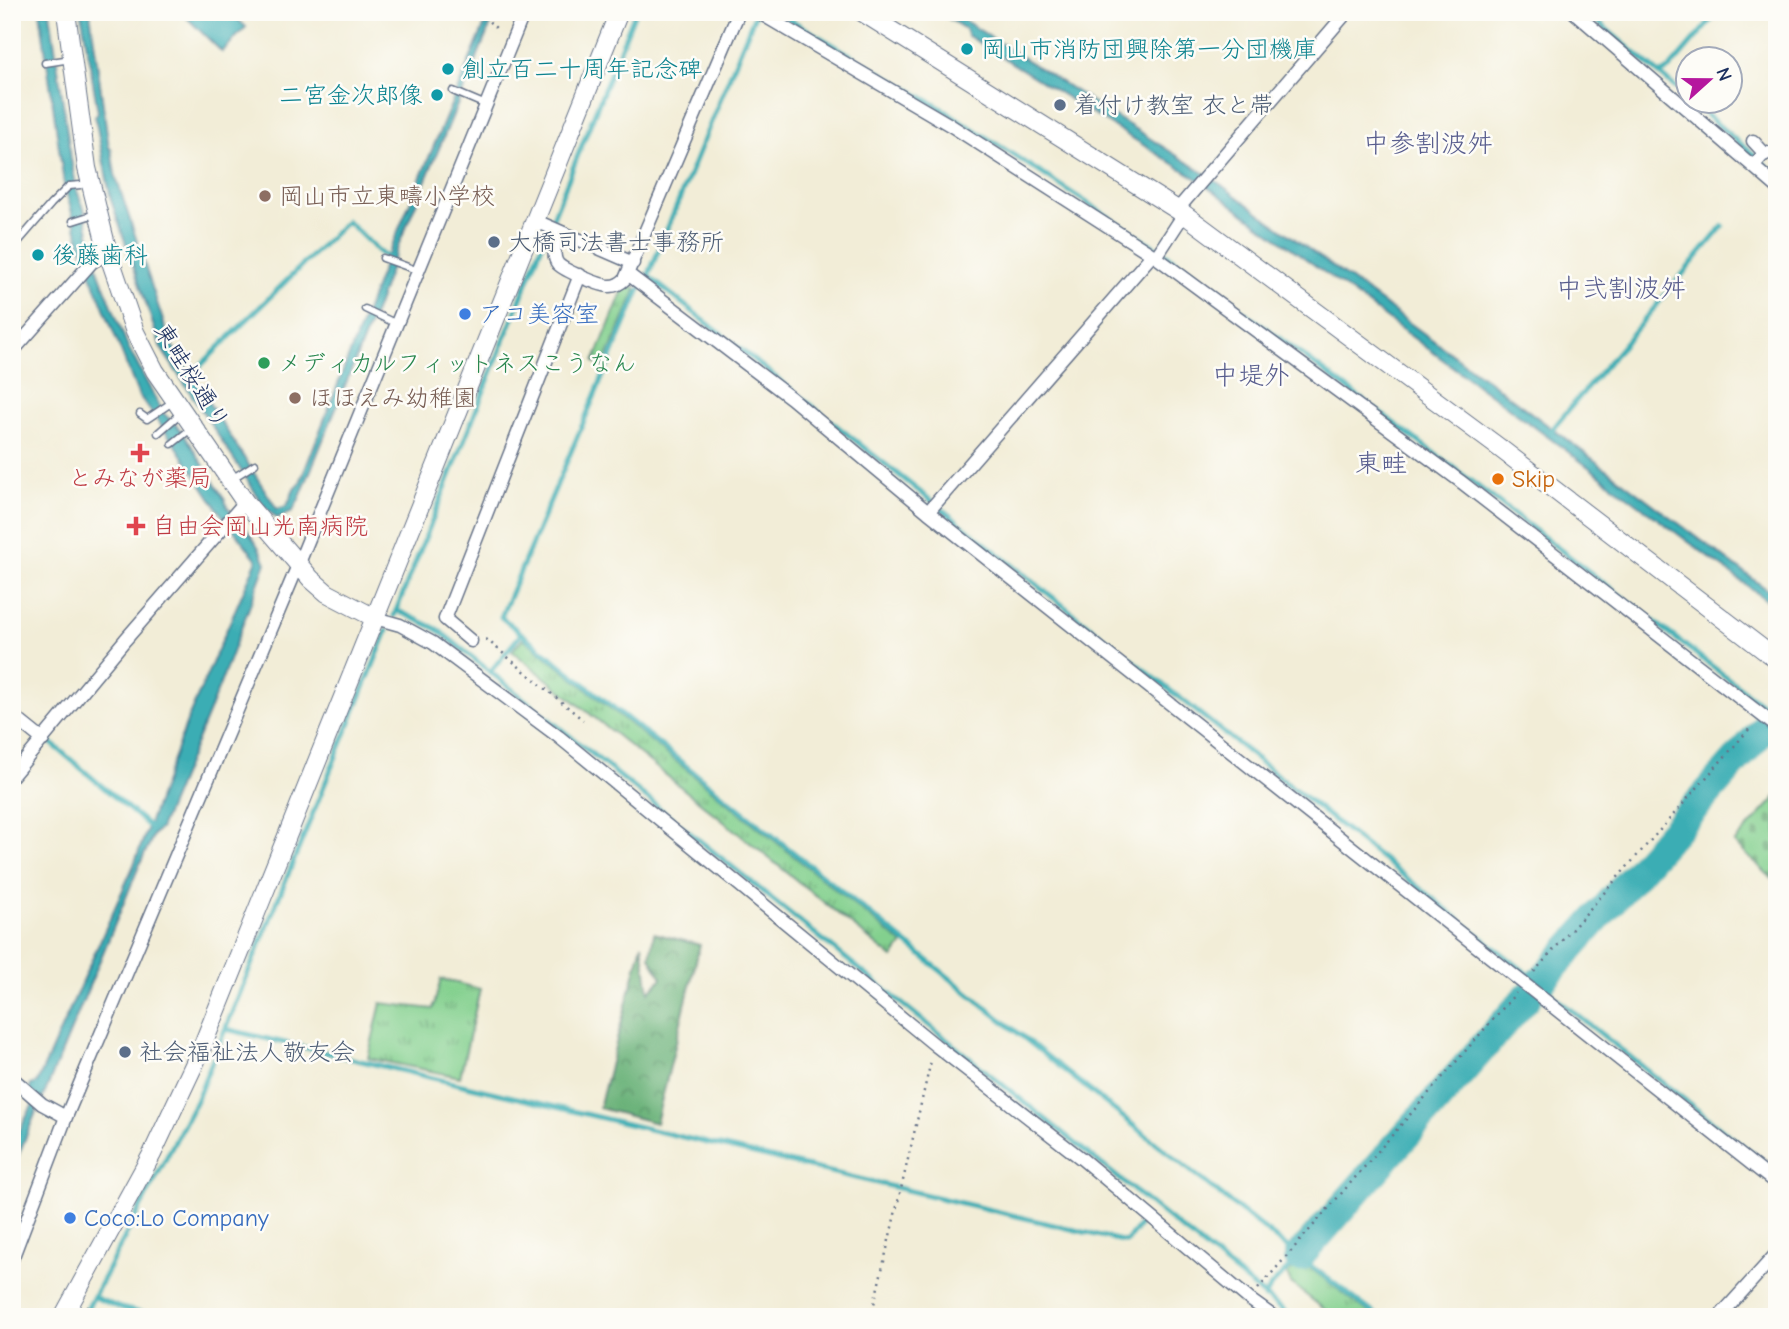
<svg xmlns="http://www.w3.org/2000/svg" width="1789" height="1329" font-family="'Comic Neue','Klee One',sans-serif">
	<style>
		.grass { fill: url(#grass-tufts); stroke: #4f8076; stroke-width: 2 }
		.forest { fill: url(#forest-crowns); stroke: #42706c; stroke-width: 2 }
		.cemetery { fill: url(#cemetery-stones); stroke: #4f8076; stroke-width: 2 }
		.water { fill: #3badb4; stroke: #2b6e89; stroke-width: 2 }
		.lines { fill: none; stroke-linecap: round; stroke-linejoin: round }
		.stream { stroke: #3badb4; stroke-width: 5 }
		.river { stroke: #3badb4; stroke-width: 30 }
		.lane-casing { stroke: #667288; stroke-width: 9 }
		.street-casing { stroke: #667288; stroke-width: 15 }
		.secondary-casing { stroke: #667288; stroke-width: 20 }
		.path { stroke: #667288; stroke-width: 2.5; stroke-dasharray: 2 5; stroke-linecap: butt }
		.lane { stroke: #fff; stroke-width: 6 }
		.street { stroke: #fff; stroke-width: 12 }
		.secondary { stroke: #fff; stroke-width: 18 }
		.lane-bridge-casing { stroke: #667288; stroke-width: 9; stroke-linecap: butt }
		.lane-bridge { stroke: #fff; stroke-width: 6 }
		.culture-dot { fill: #0f9aa8; stroke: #fdfcf7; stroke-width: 2.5 }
		.service-dot { fill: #5c6f8a; stroke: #fdfcf7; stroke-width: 2.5 }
		.education-dot { fill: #8d6e63; stroke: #fdfcf7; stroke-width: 2.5 }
		.shop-dot { fill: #3f7fe0; stroke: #fdfcf7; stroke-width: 2.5 }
		.leisure-dot { fill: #2e9e5b; stroke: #fdfcf7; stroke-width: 2.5 }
		.health-dot { fill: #e0444e; stroke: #fdfcf7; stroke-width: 2.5 }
		.food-dot { fill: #e8710a; stroke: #fdfcf7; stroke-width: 2.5 }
		.labels { text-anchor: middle; stroke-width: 5; stroke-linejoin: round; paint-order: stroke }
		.culture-label { font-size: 24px; fill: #0d838f; stroke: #fdfcf7; text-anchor: start }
		.service-label { font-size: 24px; fill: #4e5e75; stroke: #fdfcf7; text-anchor: start }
		.education-label { font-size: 24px; fill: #785e54; stroke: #fdfcf7; text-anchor: start }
		.shop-label { font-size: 24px; fill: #366cbe; stroke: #fdfcf7; text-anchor: start }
		.leisure-label { font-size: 24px; fill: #27864d; stroke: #fdfcf7; text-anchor: start }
		.street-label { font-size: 24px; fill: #1b2f5e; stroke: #fdfcf7 }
		.health-label { font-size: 24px; fill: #be3a42; stroke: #fdfcf7 }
		.food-label { font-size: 24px; fill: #c56008; stroke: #fdfcf7; text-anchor: start }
		.neighbourhood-label { font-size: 26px; fill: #595e8e; stroke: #fdfcf7 }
	</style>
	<defs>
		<pattern id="grass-tufts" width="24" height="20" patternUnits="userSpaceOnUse" patternTransform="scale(1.75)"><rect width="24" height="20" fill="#83d08e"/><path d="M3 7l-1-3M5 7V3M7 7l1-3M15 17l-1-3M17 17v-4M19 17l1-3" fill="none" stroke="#6aa977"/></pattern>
		<pattern id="forest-crowns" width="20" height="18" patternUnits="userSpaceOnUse" patternTransform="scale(1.75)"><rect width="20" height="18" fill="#6ab279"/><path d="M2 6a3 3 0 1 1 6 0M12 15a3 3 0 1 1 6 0" fill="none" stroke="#569166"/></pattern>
		<pattern id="cemetery-stones" width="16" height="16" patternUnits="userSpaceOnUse" patternTransform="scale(1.75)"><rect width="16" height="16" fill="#83d08e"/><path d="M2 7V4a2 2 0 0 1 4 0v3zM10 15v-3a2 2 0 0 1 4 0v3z" fill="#6aa977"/></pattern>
	</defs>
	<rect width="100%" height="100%" fill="#fdfcf7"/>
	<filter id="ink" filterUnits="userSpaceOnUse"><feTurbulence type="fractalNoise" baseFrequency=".0143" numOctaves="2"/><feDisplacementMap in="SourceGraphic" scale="14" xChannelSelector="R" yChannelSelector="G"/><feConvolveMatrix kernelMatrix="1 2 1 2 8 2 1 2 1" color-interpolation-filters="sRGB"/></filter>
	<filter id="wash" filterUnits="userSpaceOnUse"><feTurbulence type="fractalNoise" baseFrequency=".00686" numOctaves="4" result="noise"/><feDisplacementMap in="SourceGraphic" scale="28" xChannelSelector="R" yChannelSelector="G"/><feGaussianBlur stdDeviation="1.57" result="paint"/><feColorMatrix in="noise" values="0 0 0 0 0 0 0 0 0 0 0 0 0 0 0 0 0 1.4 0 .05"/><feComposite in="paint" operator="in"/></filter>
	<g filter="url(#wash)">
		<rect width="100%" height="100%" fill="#f2edd7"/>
		<path class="grass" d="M631,285L637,289L603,366L594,362L623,290Z
			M523,638L903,944L893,958L512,651Z
			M441,979L480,989L460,1077L368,1058L381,1003L433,1009Z
			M1306,1265L1375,1317H1334L1291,1283L1287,1274L1294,1268Z"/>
		<path class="forest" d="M654,933L700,945L656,1123L599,1108L642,944L649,992L662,978L650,957Z"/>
		<path class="cemetery" d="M1777,796V883L1734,843Z"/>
		<path class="water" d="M40,12H50L71,159L77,191L84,208L93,253L99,272L128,347L163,413L178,427L188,440L225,500C227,509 232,512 238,519C249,531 260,548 266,563L219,687L160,829L154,834L139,866L42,1100L29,1090L31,1085L37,1083L133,867L189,716L257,560L221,514L177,447L138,394L85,260L64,184Z
			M81,12H90L109,148L111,149L115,174L170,342L277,509L287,506L295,487L299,485L385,262L485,24L488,16L483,12H496L399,244L376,309L300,497L293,511L277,518L265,507L161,348L111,200L95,117L98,112Z
			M181,12H230L246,27L222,52Z
			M938,12H951L1209,176L1486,379L1777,597V608L1567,451L1196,178L967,35L965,29Z
			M33,1104L38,1107L12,1171V1145Z"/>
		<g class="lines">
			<path class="stream" d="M777,12L944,110L1166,254L1446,462L1777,716
				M1586,12L1688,98
				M754,17L648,276L639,291L501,617L1069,1074L1299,1257L1379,1317
				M1659,74L1669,69L1718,12
				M1691,102L1777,175
				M648,276L1539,983
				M188,378L347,221L380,253L387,257
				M1550,432L1723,226
				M396,610L437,629L1291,1317
				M394,616L635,12
				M490,672L521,634
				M49,741L150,827
				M1538,984L1777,1173
				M226,1029L1126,1242L1144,1220
				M94,1297L120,1308L160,1317
				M1265,1298L1271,1286L1299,1257
				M83,1317L196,1101L387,631"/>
			<path class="river" d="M1536,987L1777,714
				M1299,1257L1527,997"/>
		</g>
	</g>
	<g filter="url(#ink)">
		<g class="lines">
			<defs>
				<path id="lane" d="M45,63L71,59
					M453,91L486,105
					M73,221L95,214
					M12,249L51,204L69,186
					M383,258L419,271
					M365,309L397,324
					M140,414L147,419L174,401
					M158,433L182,412
					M172,444L192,428
					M230,480L255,464"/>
				<path id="street" d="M758,12L950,125L1156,257L1460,481L1777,727
					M1574,12L1777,187
					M1753,141L1765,154
					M1753,166L1762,156L1768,153
					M1177,210L1347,12
					M536,221L633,263
					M557,230C556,239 551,256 558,264C565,271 601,286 610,286C617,286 621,283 625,279L739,12
					M1156,257L1184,214
					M628,274L791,398L928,512L1777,1184
					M12,352L92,262L108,253
					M928,512L1152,255
					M375,618L400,625L433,643L559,737L935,1045L1082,1159L1249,1299L1274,1317
					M471,641L445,619L580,275
					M12,715L43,740
					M12,776L125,640L245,502
					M12,1078L42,1104L66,1117
					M12,1259L66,1117L299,563L524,12
					M1719,1317L1777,1253"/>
				<path id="secondary" d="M66,12L87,168L108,253L135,332L155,371L245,502L311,579L327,593L375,618
					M862,12L1184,214L1497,446L1777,660
					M63,1317L152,1154L200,1052L619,12"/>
			</defs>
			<use href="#lane" class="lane-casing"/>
			<use href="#street" class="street-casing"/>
			<use href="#secondary" class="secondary-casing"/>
			<path class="path" d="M479,12L499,31
				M486,639L583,720
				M1772,706L1777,701
				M1534,972L1752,726
				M1258,1289L1516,993
				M87,1307L121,1317
				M871,1317L931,1061"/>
			<use href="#lane" class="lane"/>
			<use href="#street" class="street"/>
			<use href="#secondary" class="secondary"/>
			<defs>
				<path id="lane-bridge" d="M69,186L81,185"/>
			</defs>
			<use href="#lane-bridge" class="lane-bridge-casing"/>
			<use href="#lane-bridge" class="lane-bridge"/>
		</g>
	</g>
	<g class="culture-dot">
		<circle cx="967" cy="49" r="7"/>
		<circle cx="448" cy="69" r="7"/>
		<circle cx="437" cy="95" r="7"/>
		<circle cx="38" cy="255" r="7"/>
	</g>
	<g class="service-dot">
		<circle cx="1060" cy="105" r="7"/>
		<circle cx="494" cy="242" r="7"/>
		<circle cx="125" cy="1052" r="7"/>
	</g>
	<g class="education-dot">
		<circle cx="265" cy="196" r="7"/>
		<circle cx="295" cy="398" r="7"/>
	</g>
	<g class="shop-dot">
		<circle cx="465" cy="314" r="7"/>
		<circle cx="70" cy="1218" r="7"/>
	</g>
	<circle class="leisure-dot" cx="264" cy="363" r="7"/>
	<g class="health-dot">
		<path d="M136.5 442.5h7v7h7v7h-7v7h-7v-7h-7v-7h7z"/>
		<path d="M132.5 515.5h7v7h7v7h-7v7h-7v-7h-7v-7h7z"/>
	</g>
	<circle class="food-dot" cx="1498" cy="479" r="7"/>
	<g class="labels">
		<g class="culture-label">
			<text x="981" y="57">岡山市消防団興除第一分団機庫</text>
			<text x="462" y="77">創立百二十周年記念碑</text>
			<text x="423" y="103" text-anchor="end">二宮金次郎像</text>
			<text x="52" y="263">後藤歯科</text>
		</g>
		<g class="service-label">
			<text x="1074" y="113">着付け教室 衣と帯</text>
			<text x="508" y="250">大橋司法書士事務所</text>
			<text x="139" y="1060">社会福祉法人敬友会</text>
		</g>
		<g class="education-label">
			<text x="279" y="204">岡山市立東疇小学校</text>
			<text x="309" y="406">ほほえみ幼稚園</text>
		</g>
		<g class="shop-label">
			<text x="479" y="322">アコ美容室</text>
			<text x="84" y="1226">Coco:Lo Company</text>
		</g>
		<g class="leisure-label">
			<text x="278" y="371">メディカルフィットネスこうなん</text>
		</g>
		<g class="street-label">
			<text transform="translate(192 376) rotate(58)" y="8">東畦桜通り</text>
		</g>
		<g class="health-label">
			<text x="140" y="486">とみなが薬局</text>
			<text x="152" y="534" text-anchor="start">自由会岡山光南病院</text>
		</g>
		<g class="food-label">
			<text x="1512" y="487">Skip</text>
		</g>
		<g class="neighbourhood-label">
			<text x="1428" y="152">中参割波舛</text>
			<text x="1621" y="297">中弐割波舛</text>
			<text x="1251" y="384">中堤外</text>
			<text x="1381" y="472">東畦</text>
		</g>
	</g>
	<rect width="1789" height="1329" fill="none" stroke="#fdfcf7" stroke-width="42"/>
	<g transform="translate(1709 80) rotate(69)"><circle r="33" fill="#fdfcf7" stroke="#a3aaba" stroke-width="2"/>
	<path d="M0-5L12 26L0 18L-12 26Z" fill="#b5179e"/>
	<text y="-10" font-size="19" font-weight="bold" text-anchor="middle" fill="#1b2f5e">N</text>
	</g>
</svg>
